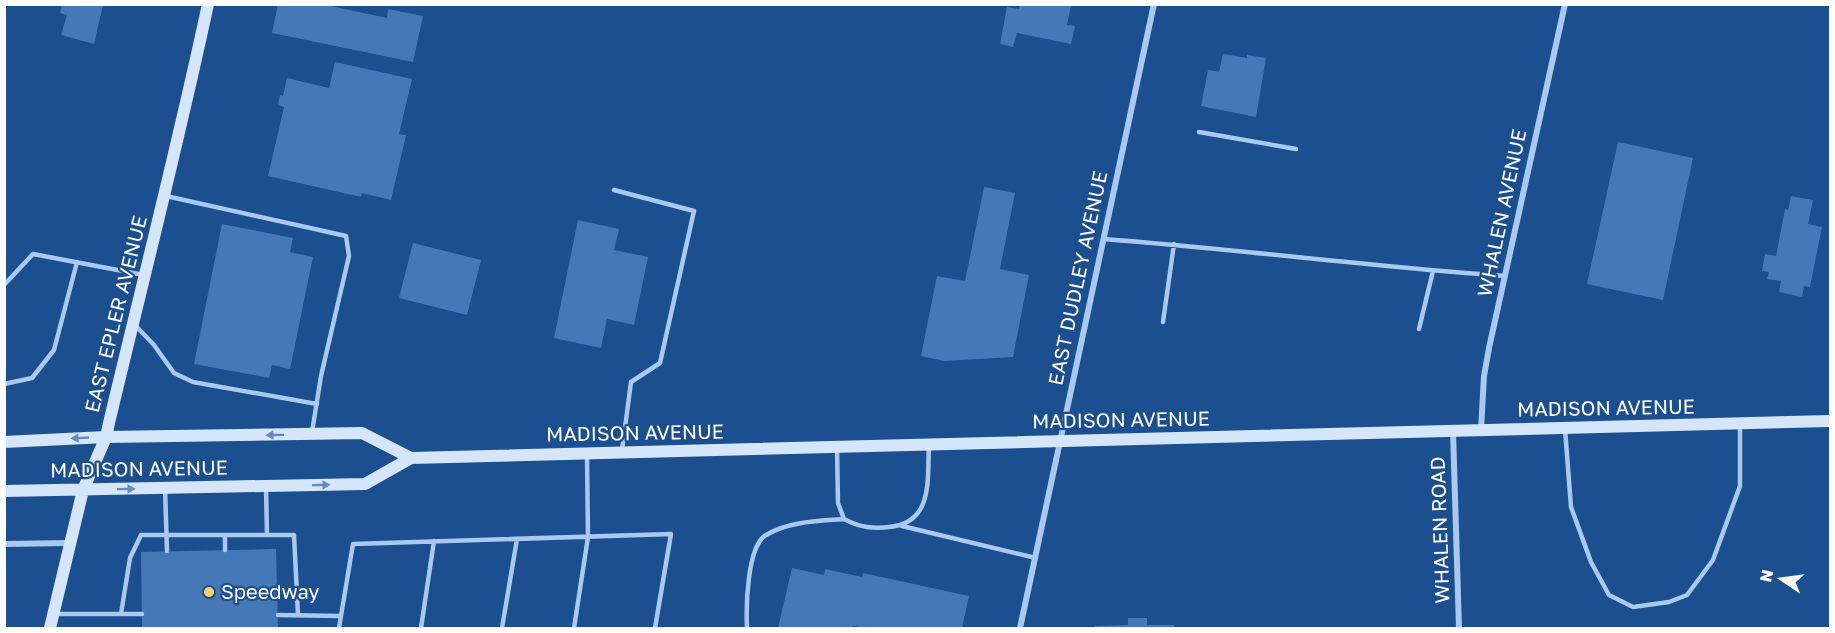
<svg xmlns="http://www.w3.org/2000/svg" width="1835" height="633" font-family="'Golos Text',sans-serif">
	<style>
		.building { fill: #4478b7 }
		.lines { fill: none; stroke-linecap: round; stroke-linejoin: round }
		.lane { stroke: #a9c9ee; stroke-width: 4.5 }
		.street { stroke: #a9c9ee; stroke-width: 6 }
		.secondary { stroke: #d6e6fa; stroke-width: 12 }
		.oneway { fill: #668bba }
		.poi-dot { fill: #ffd166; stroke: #1b4f8f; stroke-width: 2 }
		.labels { text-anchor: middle; stroke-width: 4.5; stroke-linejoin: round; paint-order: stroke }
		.street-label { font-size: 20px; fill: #fff; stroke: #1b4f8f }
		.poi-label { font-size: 20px; fill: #fff; stroke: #1b4f8f; text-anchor: start }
	</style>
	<rect width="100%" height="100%" fill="#1b4f8f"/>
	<path class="building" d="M278,4H321L387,18L388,9L423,16L413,62L272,33Z
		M1020,4L1071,6L1067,25L1075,26L1071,44L1017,33L1013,47L1000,44L1007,7L1019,9Z
		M62,5H103L94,44L61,35L67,15L60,13Z
		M1223,54L1247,58V55L1266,58L1256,117L1201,106L1208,70L1219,72Z
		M335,62L412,79L399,134L406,135L391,200L362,193L361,197L268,176L284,107L278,105L280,95L283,96L287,78L329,88Z
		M1618,142L1693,158L1663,300L1587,284Z
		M984,187L1015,193L1000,269L1029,275L1013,357L944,361L921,356L937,276L965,281Z
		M1791,196L1813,200L1808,224L1822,227L1810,287L1804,286L1802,297L1779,292L1781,281L1767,279L1769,272L1762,271L1765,254L1776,256L1785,209L1788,210Z
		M578,220L619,229L614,250L648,257L634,325L607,319L601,348L554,338Z
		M222,224L293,238L290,252L313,257L290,369L272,365L269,378L194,364Z
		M413,243L481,260L467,315L399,298Z
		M276,549L278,628H142L141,552Z
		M792,568L824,575L825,569L862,577L863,573L969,596L962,628H866L853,626L852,628H778Z
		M1128,618H1147V625H1174V628H1095V626L1128,625Z"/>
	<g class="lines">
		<path class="lane" d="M1199,132L1296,149
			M614,190L694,211L660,363L631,382L622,450
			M166,196L346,236L349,256L321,376L312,432
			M1103,239C1238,249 1371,267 1505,276
			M4,285L33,254L144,275
			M1163,322L1174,244
			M134,324L154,345L174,373L193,382L317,404
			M1419,329L1433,271
			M4,384L32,378L54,350L77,262
			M1565,429L1571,507L1591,562L1609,595L1633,607L1669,602L1687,595L1713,560L1740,486V424
			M837,449L838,503L844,519C859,527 872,529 889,527C934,523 927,479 929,445
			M266,487L267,535
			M165,488L167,551
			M902,526L1036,558
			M225,535V550
			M56,614H142
			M121,614L130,558L141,535H294L298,615
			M278,615L341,616
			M339,628L353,544L671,534L655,628
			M421,628L434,541
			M502,628L517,539
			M574,628L588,537L587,455
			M747,628C746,607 747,546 766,535C789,521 819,521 844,519"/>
		<path class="street" d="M1481,430L1484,376L1489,348L1565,4
			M1453,431L1459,628
			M4,544L70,543
			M1020,628L1154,4"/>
		<path class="secondary" d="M4,442L106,437L362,433L411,458
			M4,491L365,484L411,458L1830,421
			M50,628L83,490L106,437L109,423C142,284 178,145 208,4"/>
	</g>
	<defs><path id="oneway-solid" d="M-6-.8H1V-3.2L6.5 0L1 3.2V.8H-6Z" transform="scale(1.5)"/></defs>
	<g class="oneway">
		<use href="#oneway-solid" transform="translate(275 435) rotate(179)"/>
		<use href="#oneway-solid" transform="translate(80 438) rotate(177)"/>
		<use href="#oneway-solid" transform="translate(321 485) rotate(-1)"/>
		<use href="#oneway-solid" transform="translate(126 489) rotate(-1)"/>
	</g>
	<circle class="poi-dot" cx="209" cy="592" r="6"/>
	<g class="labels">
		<g class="street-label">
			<text transform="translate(1502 213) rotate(-78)" y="7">WHALEN AVENUE</text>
			<text transform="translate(1078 278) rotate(-78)" y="7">EAST DUDLEY AVENUE</text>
			<text transform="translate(116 314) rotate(-76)" y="7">EAST EPLER AVENUE</text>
			<text transform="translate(1606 408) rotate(-1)" y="7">MADISON AVENUE</text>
			<text transform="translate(1121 420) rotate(-1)" y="7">MADISON AVENUE</text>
			<text transform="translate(635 433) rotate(-1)" y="7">MADISON AVENUE</text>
			<text transform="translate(139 469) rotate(-1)" y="7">MADISON AVENUE</text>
			<text transform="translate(1440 530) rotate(-92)" y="7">WHALEN ROAD</text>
		</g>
		<g class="poi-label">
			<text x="221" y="599">Speedway</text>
		</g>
	</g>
	<rect width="1835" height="633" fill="none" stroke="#ffffff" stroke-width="12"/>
	<g transform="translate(1781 579) rotate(283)" stroke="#1b4f8f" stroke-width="4.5" paint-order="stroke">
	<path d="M0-4.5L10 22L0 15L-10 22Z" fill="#ffffff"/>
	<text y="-9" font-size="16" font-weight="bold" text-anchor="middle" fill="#ffffff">N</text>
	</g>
</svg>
